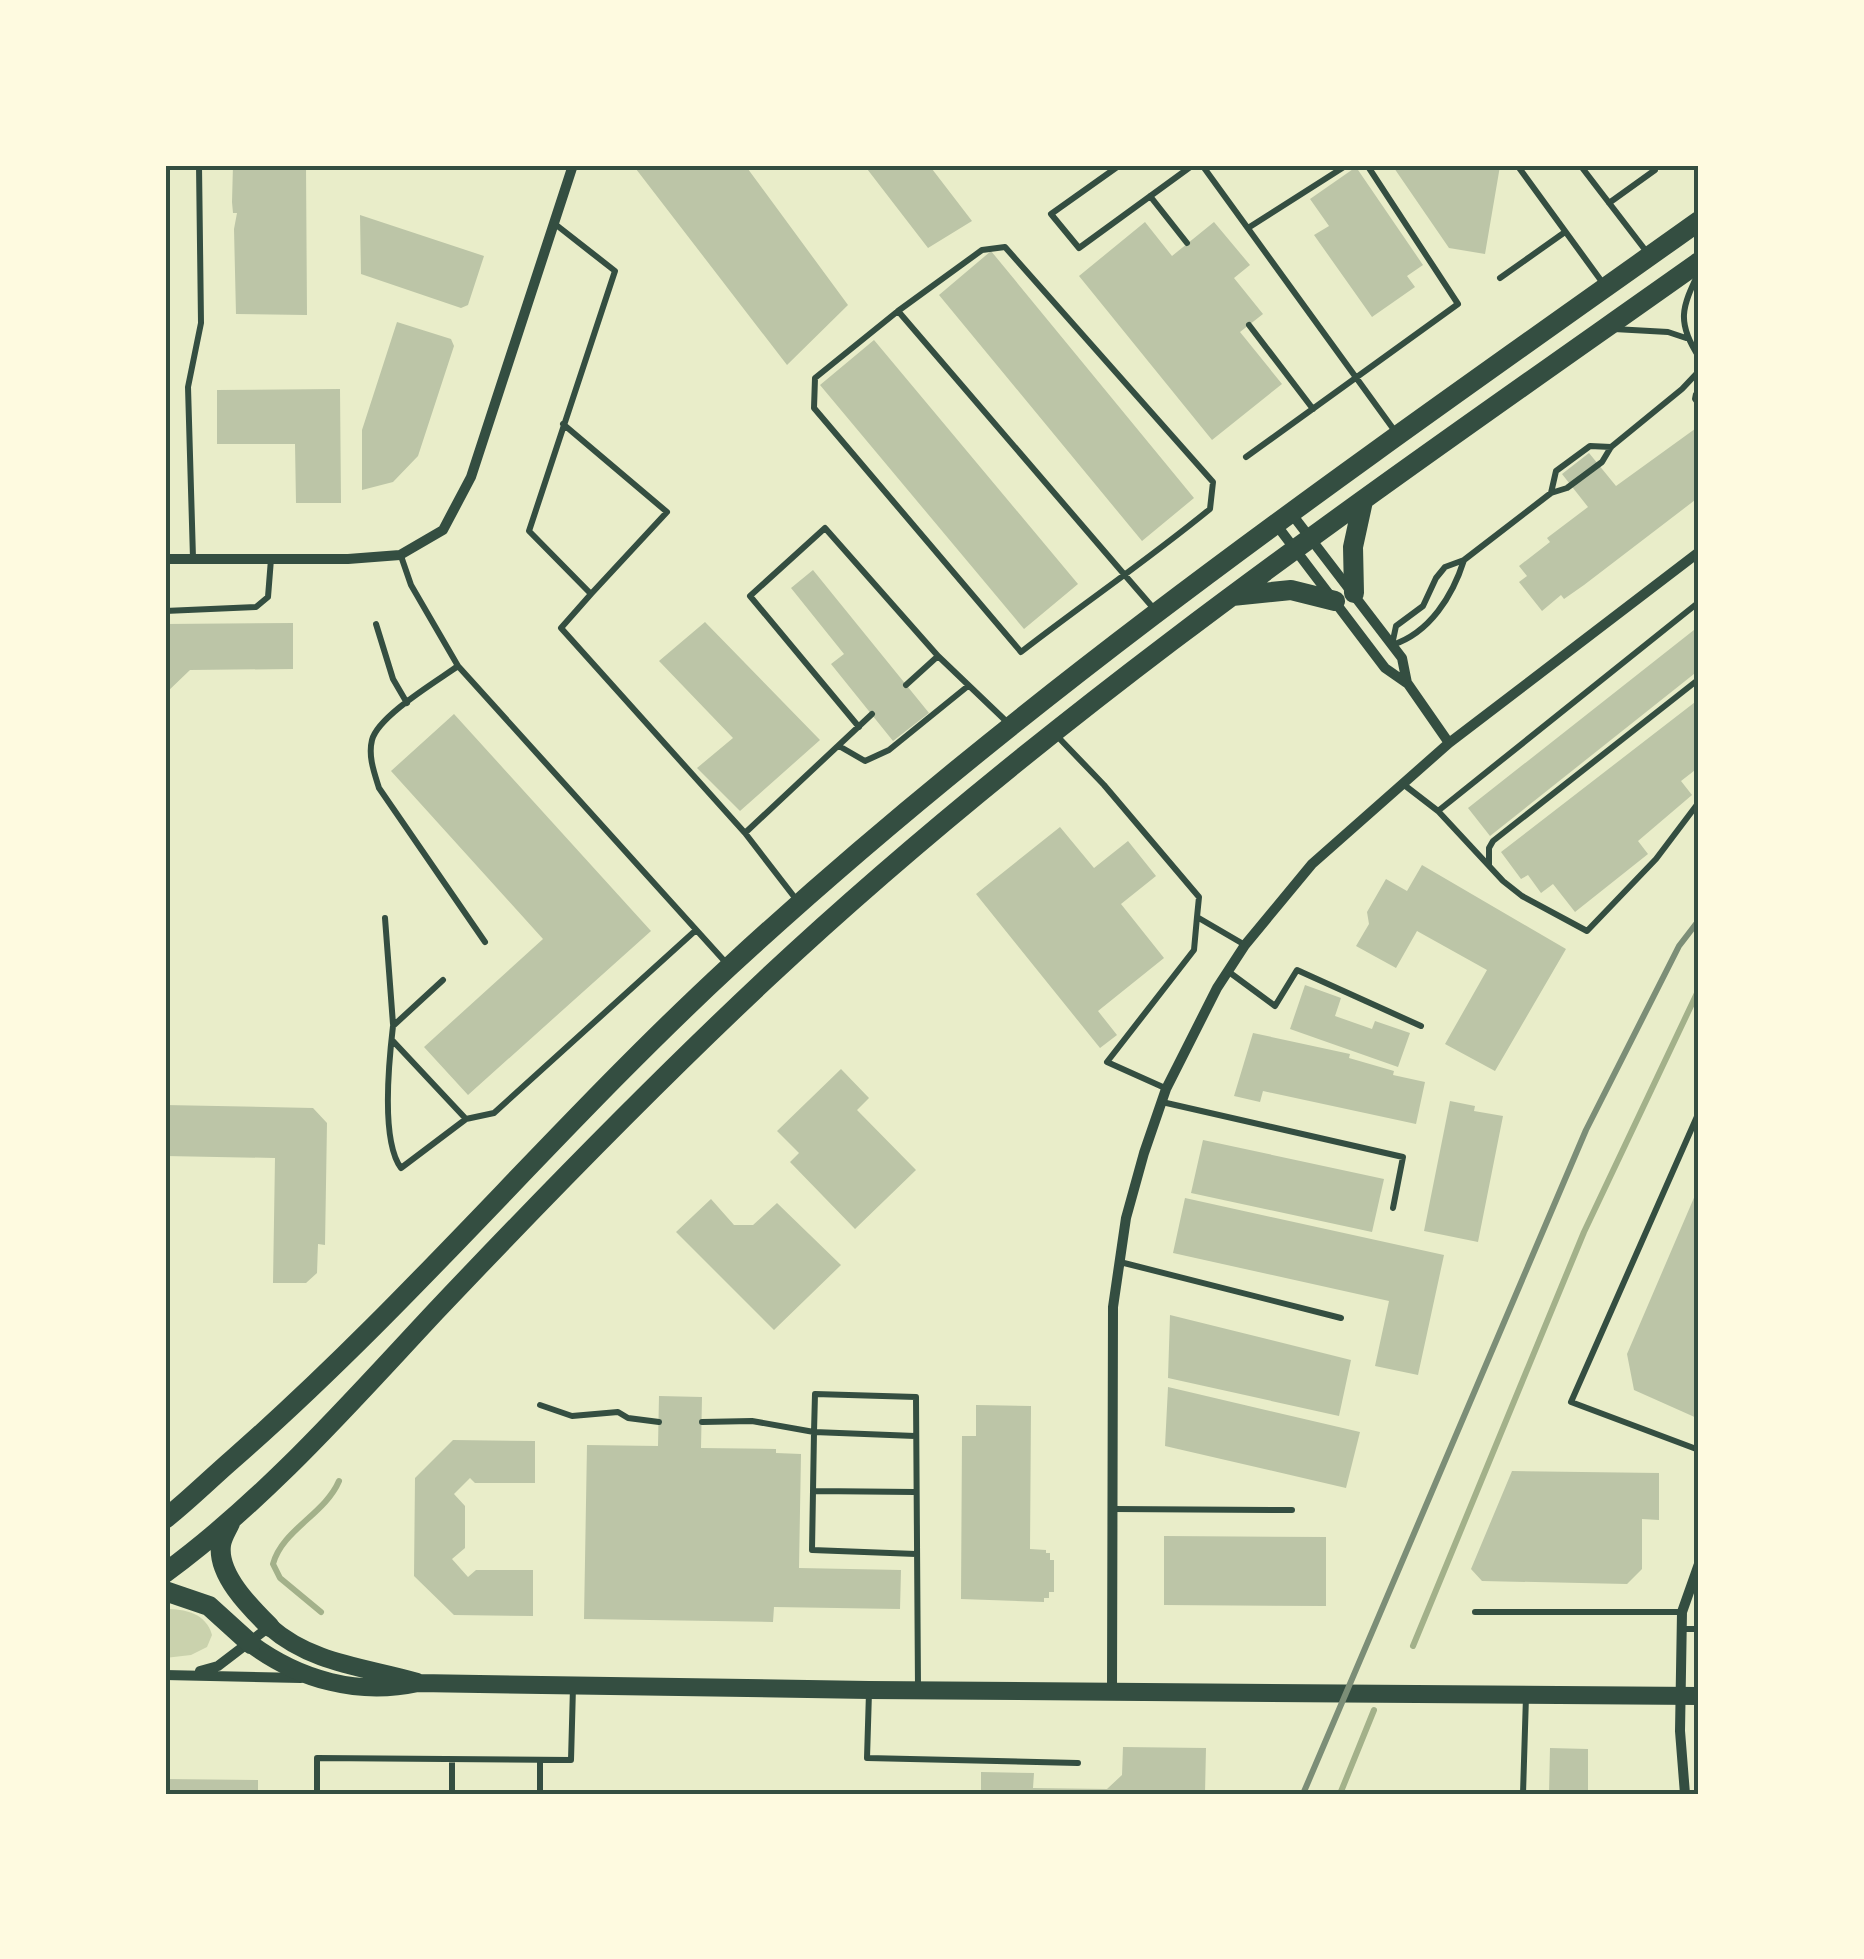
<svg xmlns="http://www.w3.org/2000/svg" width="1864" height="1959" font-family="Montserrat,sans-serif">
	<style>
		.green { fill: #cad2ad }
		.lines { fill: none; stroke-linecap: round; stroke-linejoin: round }
		.stream { stroke: #a3b18a; stroke-width: 6 }
		.building { fill: #bcc5a7 }
		.path { stroke: #344e41; stroke-width: 4 }
		.service { stroke: #344e41; stroke-width: 6 }
		.minor { stroke: #344e41; stroke-width: 10 }
		.secondary { stroke: #344e41; stroke-width: 18 }
		.trunk { stroke: #344e41; stroke-width: 20 }
		.rail { stroke: #7c8e77; stroke-width: 6 }
		.neatline { fill: none; stroke: #344e41; stroke-width: 4 }
	</style>
	<rect width="100%" height="100%" fill="#e9edc9"/>
	<path class="green" d="M165,1609C185,1609 206,1613 212,1635L207,1647L191,1655L165,1658Z"/>
	<g class="lines">
		<path class="stream" d="M321,1612L280,1578L273,1564C282,1530 325,1514 339,1481
			M1413,1646L1584,1232L1699,989
			M1340,1794L1374,1710"/>
	</g>
	<path class="building" d="M233,165H306L307,315L236,314L234,229L237,213H233L232,202Z
		M642,165H745L848,305L787,365L636,169Z
		M864,165H929L972,221L928,248Z
		M1392,165L1500,166L1485,254L1449,248Z
		M1356,167L1423,265L1407,276L1415,287L1372,317L1314,235L1329,226L1310,199Z
		M360,215L484,256L468,305L461,308L361,274Z
		M1145,222L1172,256L1214,222L1250,265L1234,278L1263,314L1240,332L1282,384L1212,440L1079,276Z
		M991,251L1194,498L1142,541L939,295Z
		M397,322L451,339L454,346L418,456L393,482L362,490V430Z
		M874,340L1078,584L1024,629L820,385Z
		M340,389L341,503H296L295,444H217V390Z
		M1699,426V497L1584,585L1564,599L1561,595L1542,611L1519,582L1527,576L1519,566L1550,542L1547,538L1588,507L1562,474L1589,453L1616,486Z
		M813,570L929,713L893,741L831,664L844,654L791,588Z
		M705,622L820,740L740,811L697,768L733,738L659,661Z
		M293,623V669L190,670L165,694V624Z
		M1699,626V670L1490,836L1468,808Z
		M1699,699V767L1681,781L1692,795L1638,841L1648,854L1575,912L1553,884L1541,893L1528,875L1521,879L1501,852Z
		M454,714L651,931L468,1095L424,1047L543,939L391,771Z
		M1060,827L1094,868L1128,841L1156,876L1121,904L1164,958L1098,1011L1117,1035L1100,1048L976,894Z
		M1422,865L1566,949L1495,1071L1445,1044L1487,970L1417,931L1396,968L1356,946L1369,924L1367,912L1386,879L1407,891Z
		M1305,985L1341,998L1335,1016L1372,1029L1375,1021L1410,1033L1398,1067L1290,1029Z
		M1253,1033L1350,1054L1349,1058L1394,1071L1393,1075L1425,1082L1416,1124L1263,1091L1260,1102L1234,1096Z
		M841,1069L869,1098L857,1110L916,1170L855,1229L790,1162L799,1153L777,1131Z
		M1450,1101L1475,1106L1474,1111L1503,1116L1478,1242L1424,1231Z
		M165,1105L313,1108L327,1123L325,1245L318,1244L317,1273L306,1283H273L275,1158L165,1156Z
		M1203,1140L1384,1179L1372,1232L1191,1193Z
		M1699,1186V1419L1634,1390L1627,1354Z
		M1185,1198L1444,1255L1418,1375L1375,1366L1389,1301L1173,1253Z
		M711,1199L734,1225H753L777,1203L841,1265L774,1330L676,1232Z
		M1170,1315L1351,1360L1339,1416L1168,1378Z
		M1168,1387L1360,1432L1346,1488L1165,1446Z
		M659,1396L702,1397L701,1448L776,1449V1453L801,1454L799,1568L901,1570L900,1609L774,1607L773,1622L584,1619L587,1445L658,1446Z
		M976,1405L1031,1406L1030,1549L1046,1550V1553H1050V1560H1054V1592H1049V1598H1044V1602L961,1599L962,1436H976Z
		M453,1440L535,1441V1483H475L470,1478L454,1494L465,1506V1548L452,1559L468,1577L476,1570H533V1616L454,1615L414,1576L415,1478Z
		M1512,1471L1659,1473V1520L1642,1519V1569L1627,1584L1482,1581L1471,1569Z
		M1164,1536L1326,1537V1606L1164,1605Z
		M1123,1747L1206,1748L1205,1794H981V1772L1034,1773L1033,1788L1107,1789L1122,1775Z
		M1550,1748L1588,1749V1794H1549Z
		M165,1779L258,1780V1794H165Z"/>
	<g class="lines">
		<path class="path" d="M1695,394L1694,399L1699,406"/>
		<path class="service" d="M1120,165L1051,214L1079,248L1193,165
			M1202,165L1397,434
			M1517,165L1605,286
			M1580,165L1646,251
			M1150,196L1187,243
			M1609,203L1655,170L1653,165
			M555,224L615,271L529,531L591,594L561,628L745,833
			M1248,228L1347,165
			M1699,272C1682,307 1676,322 1699,357
			M1500,278L1565,232
			M898,311L982,250L1005,247L1213,482L1210,509C1149,559 1083,604 1021,652L814,408L815,378L898,311L1123,573L1155,610
			M1249,325L1313,409
			M1614,329L1668,332L1686,338
			M563,424L667,512L591,594
			M1246,457L1458,304L1367,165
			M1551,493L1556,471L1590,446L1611,447
			M401,556L411,585L458,666L728,965
			M193,558L188,387L201,323L199,165
			M1464,560C1453,595 1430,633 1392,645L1396,626L1423,606L1436,578L1445,567L1464,560L1551,493L1567,488L1602,462L1611,447L1682,389L1699,371
			M165,611L256,607L268,597L271,559
			M376,624L393,679L407,703
			M458,666C437,681 378,716 372,740C368,756 374,772 379,788L485,942
			M906,685L938,656L1007,722
			M859,727L750,596L825,528L938,656
			M1058,737L1104,785L1199,897L1197,917L1245,945
			M839,746L865,761L889,750L968,686
			M1403,784L1438,811L1503,881L1522,896L1587,931L1656,859L1699,802
			M1438,811L1699,602
			M1489,865V848L1493,841L1699,679
			M799,903L745,833L872,714
			M385,918L393,1024
			M1229,972L1275,1006L1297,970L1421,1026
			M443,980L393,1026C389,1060 381,1141 401,1168L466,1119L494,1113L696,930
			M392,1040L466,1119
			M1165,1088L1107,1062L1194,950L1197,917
			M1162,1102L1403,1157L1393,1208
			M1699,1112L1571,1402L1699,1450
			M1120,1262L1341,1318
			M540,1405L572,1416L618,1412L628,1418L659,1422
			M702,1422L752,1421L814,1432L812,1550L916,1554
			M915,1436L814,1432L815,1394L916,1397L918,1688
			M813,1491L915,1492
			M1113,1509L1292,1510
			M1475,1612H1682
			M1682,1629H1699
			M869,1692L867,1758L1078,1763
			M317,1794V1758L571,1760L573,1687
			M452,1794V1760
			M540,1794V1760
			M1523,1794L1526,1696"/>
		<path class="minor" d="M1291,513L1402,658L1407,683
			M1275,523L1385,668L1408,684L1449,743
			M165,559H348L400,555L443,530L471,477L573,165
			M200,1671L218,1666L269,1627
			M165,1675L301,1678
			M1112,1692L1113,1307L1126,1218L1144,1153L1166,1089L1217,988L1245,945L1312,864L1449,743L1699,552
			M1685,1794L1680,1731L1682,1612L1699,1564"/>
		<path class="secondary" d="M270,1627C312,1664 366,1667 417,1682
			M251,1644C300,1680 358,1696 418,1683L869,1690L1699,1696"/>
		<path class="trunk" d="M1354,593L1353,547L1363,501
			M1232,596L1291,590L1335,601
			M165,1519C189,1500 210,1479 233,1459C409,1305 558,1125 729,967C1030,689 1366,458 1699,221
			M230,1523C227,1530 222,1537 221,1545C217,1575 251,1608 270,1627
			M165,1573C267,1498 349,1404 435,1312C542,1199 651,1087 765,980C1052,711 1378,489 1699,262
			M165,1591L209,1606L251,1644"/>
		<path class="rail" d="M1303,1794L1586,1130L1679,946L1699,920"/>
	</g>
	<rect width="1864" height="1959" fill="none" stroke="#fefae0" stroke-width="335"/>
	<rect x="168" y="168" width="1528" height="1624" class="neatline"/>
</svg>
